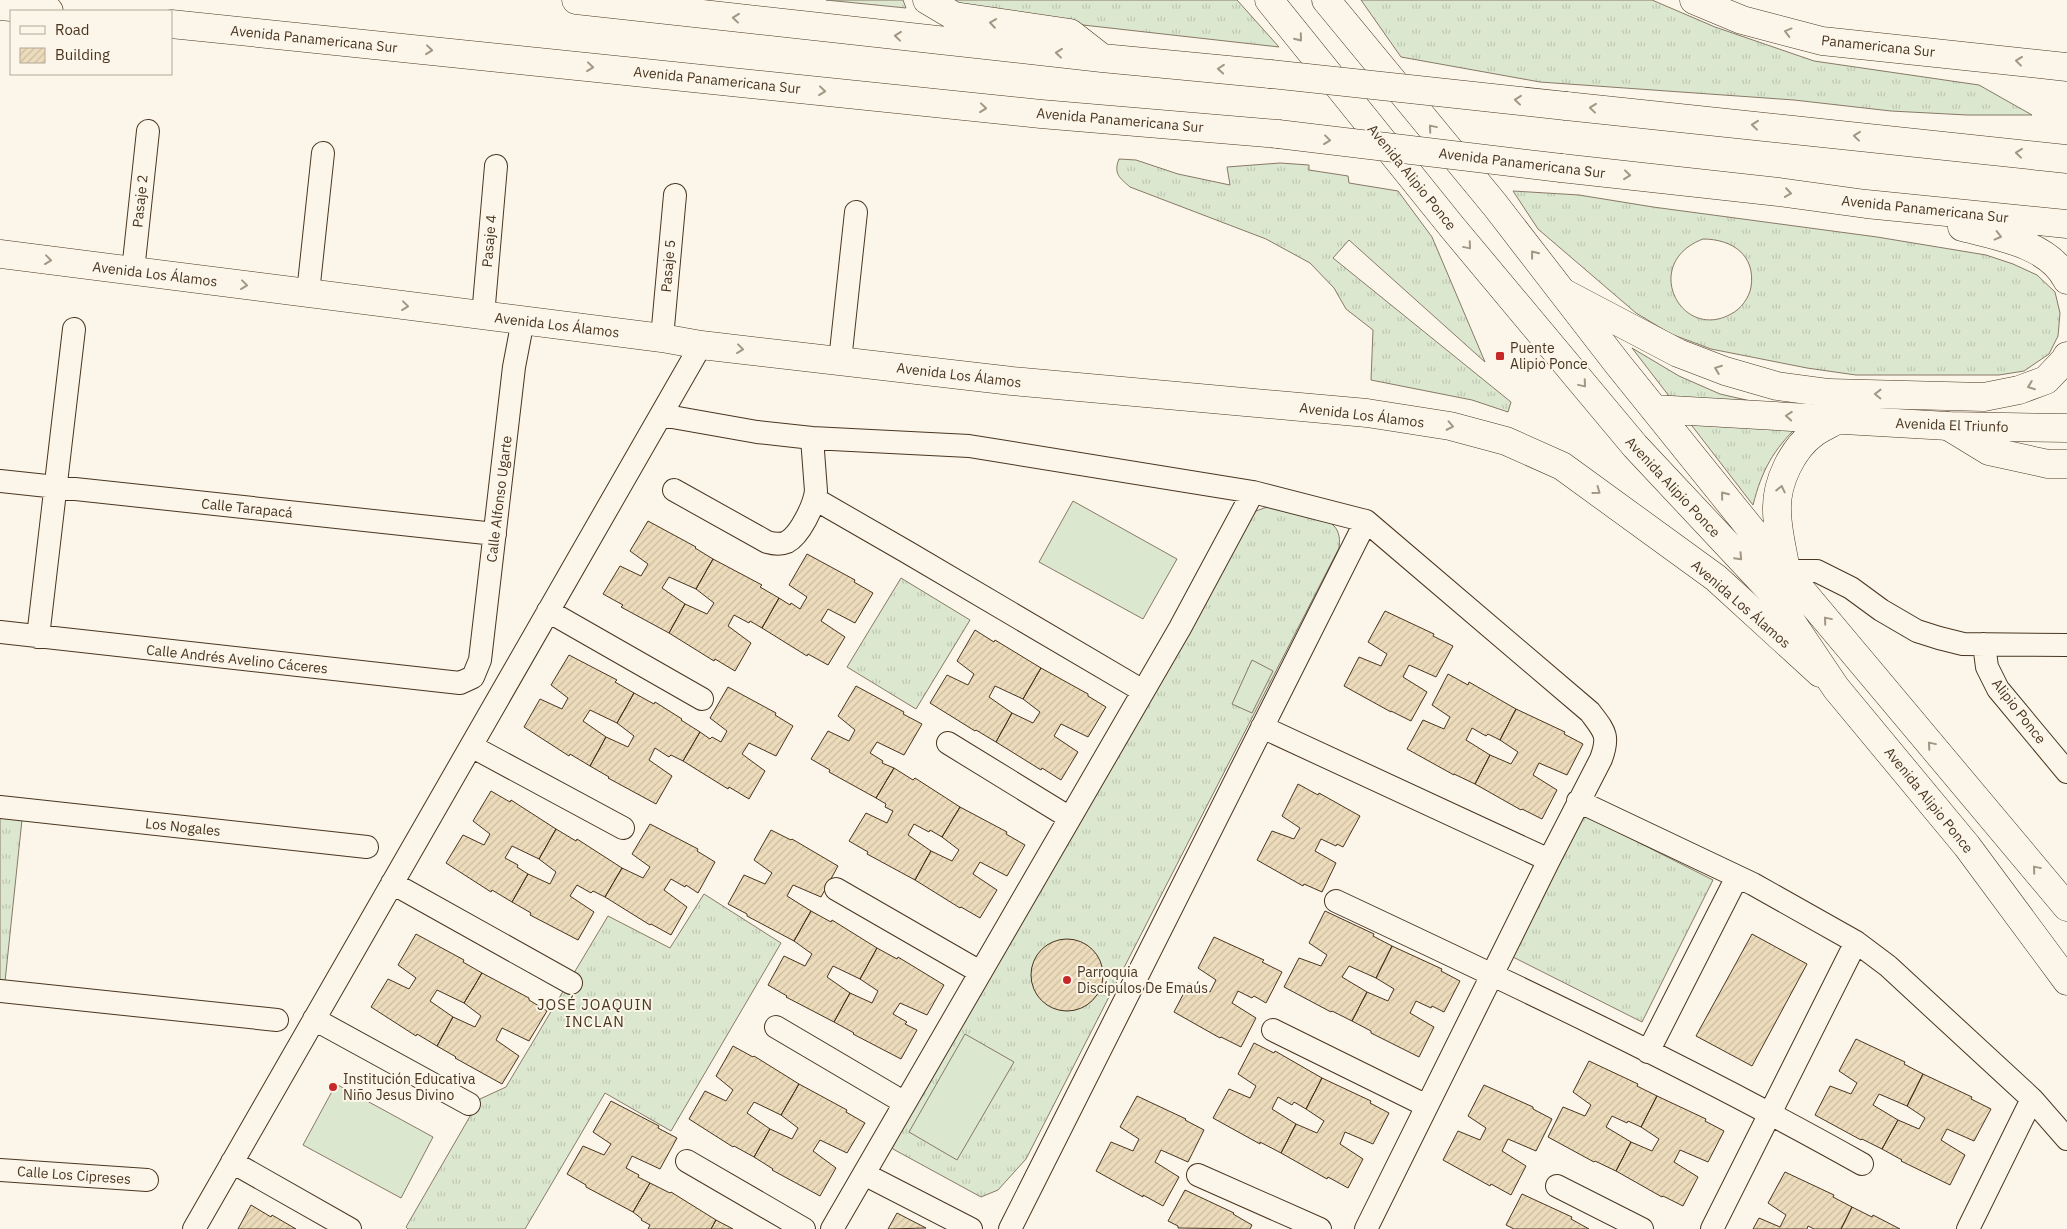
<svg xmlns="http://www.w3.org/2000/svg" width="2067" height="1229" font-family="'IBM Plex Sans',sans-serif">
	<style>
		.grass { fill: url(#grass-tufts); stroke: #887966; fill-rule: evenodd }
		.pitch { fill: #dce7d0; stroke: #887966 }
		.building { fill: url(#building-hatch); stroke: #4a3520 }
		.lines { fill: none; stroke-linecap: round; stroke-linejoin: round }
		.minor-casing { stroke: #4a3520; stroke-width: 24 }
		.tertiary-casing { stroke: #4a3520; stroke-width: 29 }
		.secondary-casing { stroke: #4a3520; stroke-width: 29 }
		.motorway-casing { stroke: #4a3520; stroke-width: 29 }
		.minor { stroke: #fbf6e9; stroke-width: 22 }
		.tertiary { stroke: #fbf6e9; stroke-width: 28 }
		.secondary { stroke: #fbf6e9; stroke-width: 28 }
		.motorway { stroke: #fbf6e9; stroke-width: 28 }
		.motorway-bridge-casing { stroke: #4a3520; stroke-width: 29; stroke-linecap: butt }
		.motorway-bridge { stroke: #fbf6e9; stroke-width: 28 }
		.oneway { stroke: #a29684 }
		.poi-dot { fill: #c62828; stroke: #fbf6e9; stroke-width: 2 }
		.labels { text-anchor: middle; stroke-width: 4; stroke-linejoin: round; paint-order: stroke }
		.street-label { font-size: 14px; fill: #4a3520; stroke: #fbf6e9 }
		.poi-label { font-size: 14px; fill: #4a3520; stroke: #fbf6e9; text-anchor: start }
		.neighbourhood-label { font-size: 15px; letter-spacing: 1px; fill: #4a3520; stroke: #fbf6e9 }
	</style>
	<defs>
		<pattern id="grass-tufts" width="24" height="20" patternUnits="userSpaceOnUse" patternTransform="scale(1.25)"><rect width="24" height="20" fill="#dce7d0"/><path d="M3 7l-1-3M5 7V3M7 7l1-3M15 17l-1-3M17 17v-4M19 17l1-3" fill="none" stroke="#bec7b2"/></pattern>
		<pattern id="building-hatch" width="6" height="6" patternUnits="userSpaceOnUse" patternTransform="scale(1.25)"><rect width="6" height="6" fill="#ecdcbc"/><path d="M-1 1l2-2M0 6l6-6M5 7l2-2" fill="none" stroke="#ccbda1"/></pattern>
	</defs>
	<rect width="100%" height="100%" fill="#fbf6e9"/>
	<path class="grass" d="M826,0H903L906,8Z
		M948,0H1237L1279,47L976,13Z
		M1361,0H1652L1715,27L1814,61L1979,85L2032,115H1967L1891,111L1794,100L1540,82L1401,57Z
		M1119,159L1136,160L1178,174L1230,185L1227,167L1280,163L1309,165V170L1348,176L1349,183L1398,191L1432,237L1485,362L1349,240L1333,258L1511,402L1508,412L1472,400L1371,380L1373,330L1346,309L1334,288L1310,263L1266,239L1130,187C1120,178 1113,174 1119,159Z
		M1513,191L1579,195L1653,207L1877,237L1986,255L2013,264L2037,275L2055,292L2060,313L2058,336L2049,354L2024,371L1999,375H1856L1807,368L1711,349L1671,334L1636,313L1538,229ZM1703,239C1732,239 1756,255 1751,287C1749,298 1741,309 1731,314C1681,342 1640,263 1703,239Z
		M1632,348L1679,376L1720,394L1768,405L1799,425C1773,450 1762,470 1753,505Z
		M1267,507C1282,510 1325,515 1334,526C1340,532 1340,541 1339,548L1026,1159L998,1190L981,1197L893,1149L892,1147L1248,520L1256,511Z
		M901,578L970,620L916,709L847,667Z
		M0,807L23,810L4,991H0Z
		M1580,813L1713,880L1642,1022L1509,955Z
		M704,894L781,943L671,1131L605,1093L525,1229H408L406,1227L480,1099L506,1087L608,916L670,948Z"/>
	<path class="pitch" d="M1073,501L1177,559L1143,619L1039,562Z
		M1252,660L1273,671L1252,713L1232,704Z
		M965,1034L1014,1062L957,1160L909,1132Z
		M336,1084L433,1137L401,1198L303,1145Z"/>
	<path class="building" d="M648,521L696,547L695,548L713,559L696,589L669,577L662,588L685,604L669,633L621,607L623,605L603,594L620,566L641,576L648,564L630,551Z
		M807,554L855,580L854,582L873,593L855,623L828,609L821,621L845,637L828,665L808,654L807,656L762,628L779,598L790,605L791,603L800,609L807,597L789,585Z
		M713,559L762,585L760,587L779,598L762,628L750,621L749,623L734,615L728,626L751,643L735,671L715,659L714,661L669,633L685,604L707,614L714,603L696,589Z
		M1385,611L1434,634L1433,636L1453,646L1436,677L1409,665L1403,677L1427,692L1411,721L1391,711V712L1344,686L1359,657L1381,666L1387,654L1368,642Z
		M975,630L994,642L995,640L1041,668L1023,699L995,686L989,697L1012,713L996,742L976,730L975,731L930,703L947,675L968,685L974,674L957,661Z
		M569,655L617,680L615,682L634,693L617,723L590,710L583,721L606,737L590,766L570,754L569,756L524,727L540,699L562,709L568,698L551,685Z
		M1041,668L1088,694V696L1106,707L1088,737L1061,724L1054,736L1078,752L1061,780L1042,768L1041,770L996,742L1012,713L1033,723L1040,712L1023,699Z
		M1448,674L1468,685L1469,682L1516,709L1500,740L1488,734L1486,736L1472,728L1466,740L1490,755L1475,784L1454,774V775L1407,749L1423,720L1444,729L1450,717L1432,705Z
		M856,686L904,712L903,714L922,724L904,755L877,742L870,753L883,761L882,763L894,768L876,798L829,772L830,770L811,759L828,731L849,741L855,730L838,716Z
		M728,687L776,713L775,715L793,726L776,756L749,743L742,754L765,771L749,799L729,787L728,789L683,761L700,732L710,739L712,737L721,742L727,731L710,718Z
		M634,693L654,704L655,702L682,719L681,720L700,732L683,761L671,755L669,757L655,748L649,760L672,776L656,804L608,778L609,777L590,766L606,737L628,747L634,736L617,723Z
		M1516,709L1565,732L1564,734L1583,744L1567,775L1539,763L1533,775L1557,790L1542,819L1522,809L1521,810L1475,784L1490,755L1511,764L1518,752L1500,740Z
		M894,768L913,780L915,778L960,807L942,837L930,830L929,832L914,824L908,835L931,851L915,880L867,854L868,852L849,841L866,813L887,823L893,811L885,807L886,804L876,798Z
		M1298,784L1318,795L1319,793L1360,816L1343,847L1337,844L1336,846L1321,839L1315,851L1336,863L1322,892L1304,884L1303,886L1257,860L1272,831L1294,839L1300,828L1282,816Z
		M491,791L510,802L511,800L556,829L539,859L512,846L505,858L518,865L517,867L528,874L512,902L492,890L491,892L446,863L463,835L484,845L490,834L473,821Z
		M960,807L1007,832L1006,834L1025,845L1007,876L980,862L973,874L997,890L980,918L961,907L960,908L915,880L931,851L952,861L959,850L942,837Z
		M650,824L698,849L697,851L715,862L698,893L686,885L685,887L671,879L664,890L687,907L671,935L651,924L650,925L605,897L622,868L643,878L650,867L632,854Z
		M556,829L576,841L577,839L622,868L605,897L593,891L591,893L577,885L570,896L594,912L578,940L530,915L531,913L512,902L528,874L550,884L556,872L539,859Z
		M771,830L791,840L792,839L838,866L821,897L793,885L787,896L811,911L794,941L747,916V914L728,904L744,875L765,884L772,873L754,860Z
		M811,911L831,922L832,920L877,948L860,979L833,966L827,977L850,993L834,1022L786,997L787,996L768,985L784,956L805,966L812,954L794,941Z
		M1325,911L1374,934L1373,936L1392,946L1376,978L1349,966L1342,977L1367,992L1352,1021L1332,1011L1331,1012L1284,987L1299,958L1321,966L1327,955L1309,943Z
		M416,934L464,960L463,962L482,973L464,1003L437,990L430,1001L453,1017L437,1046L417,1034L416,1036L371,1007L388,979L409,989L416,978L398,965Z
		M1752,934L1807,964L1752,1066L1696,1036Z
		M1214,937L1264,960L1262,962L1282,972L1266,1003L1254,996L1252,998L1238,991L1232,1003L1256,1018L1241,1047L1221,1037L1220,1038L1174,1012L1189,983L1210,992L1216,980L1198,968Z
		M1031 975a36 36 0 1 1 72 0a36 36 0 1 1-72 0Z
		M1392,946L1442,969L1441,971L1460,981L1444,1012L1432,1006L1431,1008L1416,1001L1410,1013L1434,1027L1419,1057L1371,1033V1031L1352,1021L1367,992L1388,1001L1394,989L1376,978Z
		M877,948L897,959L898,957L944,985L927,1015L900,1003L893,1014L907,1022L905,1024L917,1030L901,1059L853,1034L854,1033L834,1022L850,993L872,1003L878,991L860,979Z
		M482,973L529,998V1000L547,1011L529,1041L502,1028L496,1040L519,1056L502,1084L455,1058L456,1057L437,1046L453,1017L475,1027L481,1016L464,1003Z
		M1856,1039L1905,1062L1904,1064L1923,1074L1907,1106L1879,1094L1873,1105L1898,1120L1882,1149L1862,1139L1861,1140L1815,1115L1830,1086L1851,1094L1857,1083L1839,1071Z
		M1254,1043L1274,1053L1275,1051L1322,1078L1306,1109L1294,1102L1292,1105L1278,1097L1272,1109L1296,1124L1281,1153L1260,1142V1144L1213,1118L1229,1089L1250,1098L1256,1086L1238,1074Z
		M733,1046L753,1057L754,1056L799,1084L781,1115L754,1102L747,1113L770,1129L754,1157L734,1146L733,1147L689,1119L705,1091L726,1101L733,1090L716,1076Z
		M1589,1061L1638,1084L1637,1086L1657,1096L1641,1127L1628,1121L1627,1123L1612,1116L1606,1127L1631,1142L1616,1171L1595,1161L1594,1162L1548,1137L1563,1107L1585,1116L1591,1105L1573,1092Z
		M1923,1074L1972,1097L1971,1099L1991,1109L1974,1141L1947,1129L1941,1140L1965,1155L1950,1185L1901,1161L1902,1160L1882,1149L1898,1120L1919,1129L1925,1118L1907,1106Z
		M1322,1078L1371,1101L1370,1103L1389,1113L1373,1144L1345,1132L1340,1144L1363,1159L1348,1188L1328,1177L1327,1179L1281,1153L1296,1124L1317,1133L1324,1121L1306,1109Z
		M799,1084L847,1110L846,1112L865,1123L847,1153L820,1140L813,1151L836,1168L820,1196L772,1170L773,1169L754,1157L770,1129L792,1139L798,1128L781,1115Z
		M1484,1085L1533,1107V1109L1552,1119L1536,1151L1508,1139L1502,1151L1526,1166L1511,1195L1491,1184L1490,1186L1443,1160L1458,1131L1480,1140L1486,1128L1468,1116Z
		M1137,1096L1186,1119L1185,1120L1204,1130L1188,1162L1161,1150L1155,1162L1179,1177L1163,1206L1143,1195V1197L1096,1171L1111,1142L1133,1151L1139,1139L1120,1127Z
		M1657,1096L1706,1119L1705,1121L1724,1131L1708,1162L1680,1150L1674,1162L1698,1177L1683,1206L1663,1196L1662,1197L1616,1171L1631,1142L1652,1151L1659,1139L1641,1127Z
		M611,1101L659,1126L658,1128L677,1138L660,1169L632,1156L626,1168L639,1175L638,1177L650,1183L633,1212L586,1187V1185L567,1174L583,1146L604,1155L611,1144L593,1132Z
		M1785,1172L1834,1195L1833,1197L1852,1207L1841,1229H1814L1808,1226L1807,1229H1753L1759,1218L1780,1227L1786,1215L1768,1203Z
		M650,1183L670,1193L671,1192L716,1220L711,1229H648L650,1225L641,1220L642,1219L633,1212Z
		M1185,1190L1234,1213L1233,1214L1252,1225L1250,1229L1178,1228V1226L1168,1221Z
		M1522,1194L1572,1217L1571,1219L1589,1229H1514L1506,1225Z
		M251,1205L271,1217L272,1215L296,1229H238Z
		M1852,1207L1872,1217L1873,1215L1900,1229H1841Z
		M897,1213L926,1228L888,1229Z
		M716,1220L733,1229H711Z"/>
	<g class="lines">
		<defs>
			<path id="minor" d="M133,271L148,131
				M308,293L323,153
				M483,316L496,166
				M662,338L675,195
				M840,361L856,212
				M661,415L757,432L812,438L969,446L1253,492L1366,521L1590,712C1604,731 1610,735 1601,759L1549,860L1366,1229
				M0,481L495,534
				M674,490L767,542C774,544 780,545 787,542C800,535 814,506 816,491L812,438
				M815,499L907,552L1143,691
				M1786,571H1817L1851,588L1881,610L1917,631L1939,638L1963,644L2067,645
				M548,611L702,699
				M0,632L460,683L473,677L480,660L514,367L523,320
				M38,637L74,329
				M1984,644L1987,667L1998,689L2067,772
				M1262,727L1549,860
				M948,743L1070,818
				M471,746L623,828
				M1578,801L1753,884L1856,942L1888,966L2032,1099L2067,1139
				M0,807L367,847
				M392,883L571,983
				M836,889L980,972
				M1336,901C1513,984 1691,1068 1862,1164
				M0,991L277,1020
				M314,1019L469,1104
				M776,1027L905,1103
				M1273,1030L1427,1106
				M1648,1052L1737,877
				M687,1161L804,1229
				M232,1162L350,1229
				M0,1170L147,1180
				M864,1174L971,1229
				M1198,1175L1320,1229
				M1557,1186L1642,1229
				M194,1229L701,345
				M832,1229L1180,628L1253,492
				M1010,1229L1366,521
				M1712,1229L1856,942
				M1968,1229L2032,1099"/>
			<path id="tertiary" d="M0,254L662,338L701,345L1012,381L1367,413L1450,426L1506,441L1562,466L1716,578L1820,673
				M1948,426L1989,451L2048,464H2067"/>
			<path id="secondary" d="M1269,0L1452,227L1635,446L1770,590L1836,688L1967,846L2067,981
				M1326,0L1495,205L1617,363L1771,554L2067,907
				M1694,0L1742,20L1822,41L2067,67
				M1654,409L1948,426L2067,428
				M1786,571C1783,551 1777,530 1777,510C1776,483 1792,449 1814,433C1821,428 1830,424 1837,420"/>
			<path id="motorway" d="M576,0L1102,58L1270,74
				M927,0L954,16L1070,33L1102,58
				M0,6L49,11
				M171,24L1041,114L1278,134
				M1566,106L2067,159
				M1561,168L1779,192L1866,204L2067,224
				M1962,227C1997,236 2049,244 2067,280
				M1564,293L1678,353L1725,371L1777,386L1829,393L1984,397L2019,390L2046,380L2065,360L2067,356"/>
		</defs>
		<use href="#minor" class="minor-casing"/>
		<use href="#tertiary" class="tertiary-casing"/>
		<use href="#secondary" class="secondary-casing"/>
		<use href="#motorway" class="motorway-casing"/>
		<use href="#minor" class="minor"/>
		<use href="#tertiary" class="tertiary"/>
		<use href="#secondary" class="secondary"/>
		<use href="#motorway" class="motorway"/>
		<defs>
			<path id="motorway-bridge" d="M1270,74L1566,106
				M1278,134L1561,168"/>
		</defs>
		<use href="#motorway-bridge" class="motorway-bridge-casing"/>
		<use href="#motorway-bridge" class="motorway-bridge"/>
	</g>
	<defs><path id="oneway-chevron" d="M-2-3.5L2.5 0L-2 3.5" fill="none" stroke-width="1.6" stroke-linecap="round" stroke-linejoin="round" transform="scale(1.25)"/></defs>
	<g class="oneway">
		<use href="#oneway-chevron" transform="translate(736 18) rotate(-174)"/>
		<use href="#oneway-chevron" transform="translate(993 23) rotate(-172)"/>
		<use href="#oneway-chevron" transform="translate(1788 32) rotate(-165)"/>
		<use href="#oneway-chevron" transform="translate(898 36) rotate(-174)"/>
		<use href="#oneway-chevron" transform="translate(1299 38) rotate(51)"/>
		<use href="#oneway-chevron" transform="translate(429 50) rotate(6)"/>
		<use href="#oneway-chevron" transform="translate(1059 53) rotate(-174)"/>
		<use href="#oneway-chevron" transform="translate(2019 61) rotate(-173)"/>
		<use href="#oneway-chevron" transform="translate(590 67) rotate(6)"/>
		<use href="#oneway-chevron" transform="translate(1221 69) rotate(-175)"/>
		<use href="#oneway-chevron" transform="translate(822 91) rotate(6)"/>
		<use href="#oneway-chevron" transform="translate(1518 100) rotate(-174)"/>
		<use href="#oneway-chevron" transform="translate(983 108) rotate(6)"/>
		<use href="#oneway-chevron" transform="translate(1593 108) rotate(-174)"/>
		<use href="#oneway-chevron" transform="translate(1755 125) rotate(-174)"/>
		<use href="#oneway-chevron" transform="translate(1432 128) rotate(-130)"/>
		<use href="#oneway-chevron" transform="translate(1857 136) rotate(-174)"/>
		<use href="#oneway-chevron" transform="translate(1327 140) rotate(7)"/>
		<use href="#oneway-chevron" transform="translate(2019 153) rotate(-174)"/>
		<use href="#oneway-chevron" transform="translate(1627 175) rotate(6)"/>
		<use href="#oneway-chevron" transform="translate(1788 193) rotate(8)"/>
		<use href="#oneway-chevron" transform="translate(1998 236) rotate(14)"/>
		<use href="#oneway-chevron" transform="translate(1468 246) rotate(50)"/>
		<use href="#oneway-chevron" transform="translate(1534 254) rotate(-128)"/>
		<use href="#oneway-chevron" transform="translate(48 260) rotate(7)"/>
		<use href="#oneway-chevron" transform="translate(244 285) rotate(7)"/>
		<use href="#oneway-chevron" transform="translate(405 306) rotate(7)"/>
		<use href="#oneway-chevron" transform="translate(740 349) rotate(7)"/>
		<use href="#oneway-chevron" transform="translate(1718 369) rotate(-159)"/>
		<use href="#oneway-chevron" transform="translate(1583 384) rotate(50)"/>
		<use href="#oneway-chevron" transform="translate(2031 386) rotate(159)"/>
		<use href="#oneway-chevron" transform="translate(1878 394) rotate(-179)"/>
		<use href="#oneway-chevron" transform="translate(1789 416) rotate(-176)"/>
		<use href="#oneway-chevron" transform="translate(1450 426) rotate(12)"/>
		<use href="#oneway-chevron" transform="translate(1781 489) rotate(-77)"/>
		<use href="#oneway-chevron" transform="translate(1597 491) rotate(36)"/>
		<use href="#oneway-chevron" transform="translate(1724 495) rotate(-129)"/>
		<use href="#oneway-chevron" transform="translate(1739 557) rotate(47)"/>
		<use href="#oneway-chevron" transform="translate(1827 620) rotate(-130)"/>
		<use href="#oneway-chevron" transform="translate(1931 745) rotate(-130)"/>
		<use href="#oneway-chevron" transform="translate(2036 869) rotate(-130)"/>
	</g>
	<g class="poi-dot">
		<rect x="1495" y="351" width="10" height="10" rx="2.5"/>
		<circle cx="1067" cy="980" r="5"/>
		<circle cx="333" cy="1087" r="5"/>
	</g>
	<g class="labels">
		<g class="street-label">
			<text transform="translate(314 39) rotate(6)" y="5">Avenida Panamericana Sur</text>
			<text transform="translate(1878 46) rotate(6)" y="5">Panamericana Sur</text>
			<text transform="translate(717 80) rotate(6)" y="5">Avenida Panamericana Sur</text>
			<text transform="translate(1120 120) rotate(5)" y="5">Avenida Panamericana Sur</text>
			<text transform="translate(1522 163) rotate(7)" y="5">Avenida Panamericana Sur</text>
			<text transform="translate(1412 177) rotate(51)" y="5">Avenida Alipio Ponce</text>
			<text transform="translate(140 201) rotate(-84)" y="5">Pasaje 2</text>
			<text transform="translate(1925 209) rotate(6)" y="5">Avenida Panamericana Sur</text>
			<text transform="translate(489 241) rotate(-85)" y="5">Pasaje 4</text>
			<text transform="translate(668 266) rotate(-85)" y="5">Pasaje 5</text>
			<text transform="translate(155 274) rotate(7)" y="5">Avenida Los Álamos</text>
			<text transform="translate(557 325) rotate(7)" y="5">Avenida Los Álamos</text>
			<text transform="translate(959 375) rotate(7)" y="5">Avenida Los Álamos</text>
			<text transform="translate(1362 415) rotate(7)" y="5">Avenida Los Álamos</text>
			<text transform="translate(1952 425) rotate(2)" y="5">Avenida El Triunfo</text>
			<text transform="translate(1673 487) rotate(47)" y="5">Avenida Alipio Ponce</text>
			<text transform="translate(499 499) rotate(-83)" y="5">Calle Alfonso Ugarte</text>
			<text transform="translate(247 508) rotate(6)" y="5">Calle Tarapacá</text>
			<text transform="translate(1741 604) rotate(41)" y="5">Avenida Los Álamos</text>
			<text transform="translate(237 659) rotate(6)" y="5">Calle Andrés Avelino Cáceres</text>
			<text transform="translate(2019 711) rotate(52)" y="5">Alipio Ponce</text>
			<text transform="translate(1929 800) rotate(51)" y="5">Avenida Alipio Ponce</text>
			<text transform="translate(183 827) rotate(6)" y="5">Los Nogales</text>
			<text transform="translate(74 1175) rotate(4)" y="5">Calle Los Cipreses</text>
		</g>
		<g class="poi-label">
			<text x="1510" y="353">Puente<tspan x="1510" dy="16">Alipio Ponce</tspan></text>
			<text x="1077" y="977">Parroquia<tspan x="1077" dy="16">Discípulos De Emaús</tspan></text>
			<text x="343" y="1084">Institución Educativa<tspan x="343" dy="16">Niño Jesus Divino</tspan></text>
		</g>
		<g class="neighbourhood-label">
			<text x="595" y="1010">JOSÉ JOAQUIN<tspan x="595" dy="17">INCLAN</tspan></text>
		</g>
	</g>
	<rect x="10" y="10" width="162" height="65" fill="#fbf6e9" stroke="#b4a999"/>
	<rect x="20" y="26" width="25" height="8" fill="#fbf6e9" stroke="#b4a999"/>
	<text x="55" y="35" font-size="15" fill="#4a3520">Road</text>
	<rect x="20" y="48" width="25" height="15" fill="url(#building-hatch)" stroke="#b4a999"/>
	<text x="55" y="60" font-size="15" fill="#4a3520">Building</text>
</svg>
